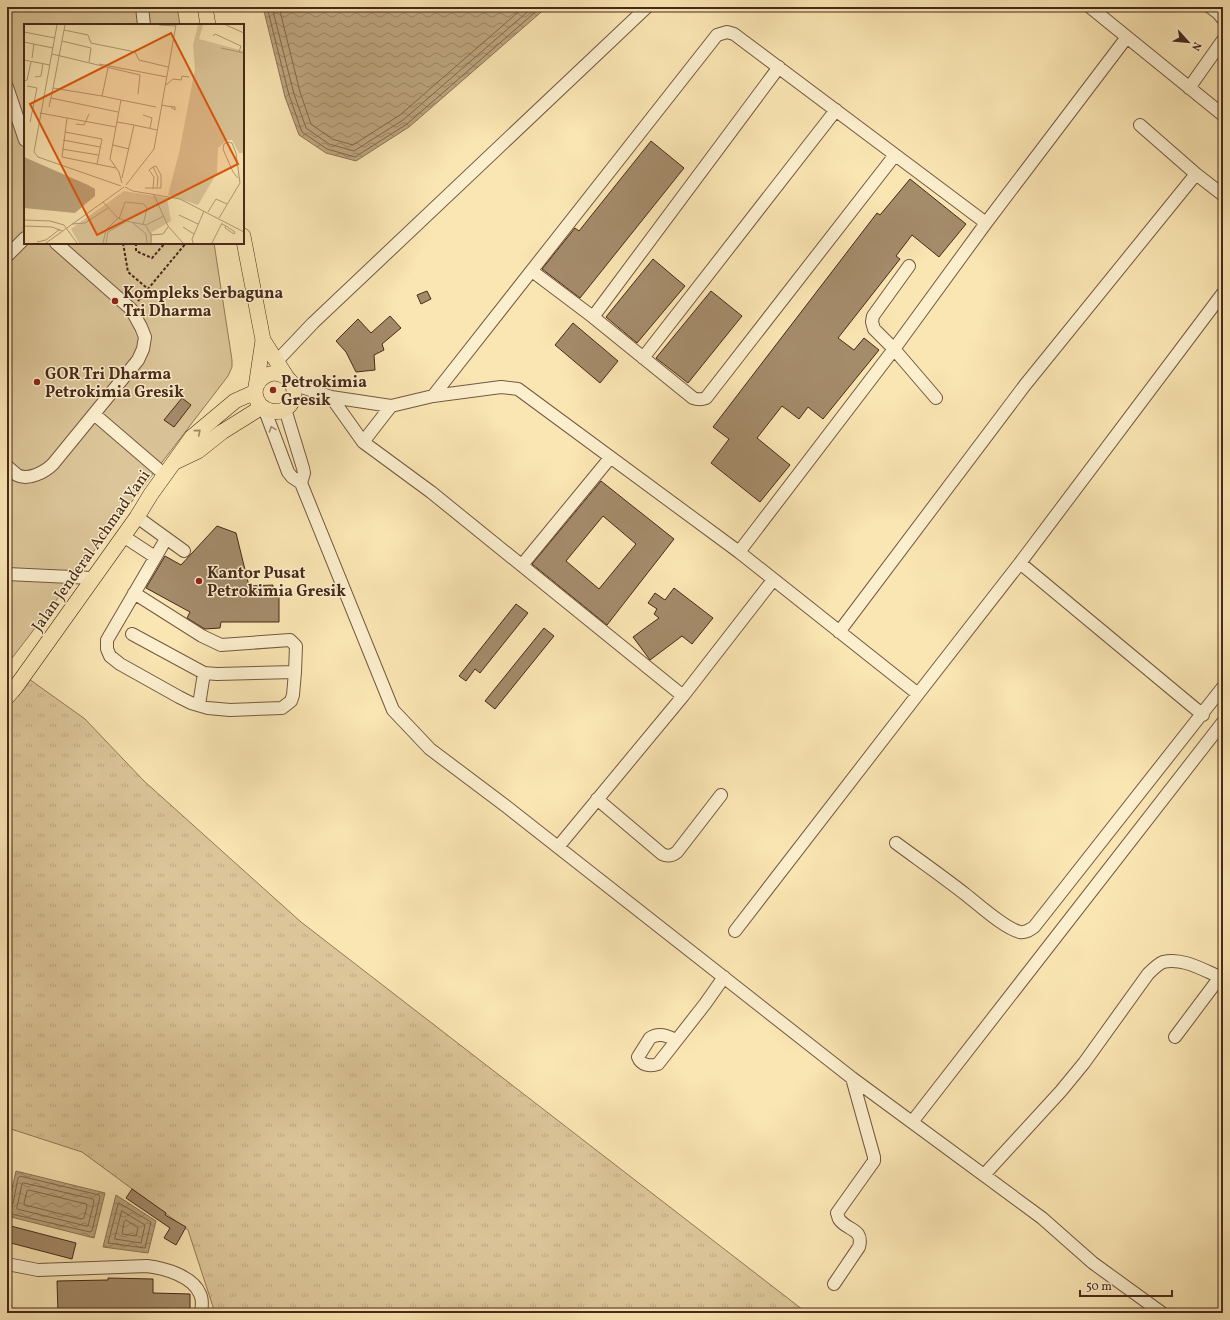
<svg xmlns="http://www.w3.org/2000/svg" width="1230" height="1320" font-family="Vollkorn,serif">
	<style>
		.grass { fill: url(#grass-tufts); stroke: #92785a }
		.garden { fill: #dcc699; stroke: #92785a }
		.water { fill: url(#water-waves); stroke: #8e7457 }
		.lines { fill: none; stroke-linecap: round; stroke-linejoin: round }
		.shore { stroke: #82684c; stroke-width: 1 }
		.building { fill: #a48b6a; stroke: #47291a; fill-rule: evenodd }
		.minor-casing { stroke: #745840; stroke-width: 14 }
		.major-casing { stroke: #47291a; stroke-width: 16 }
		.path { stroke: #47291a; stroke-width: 2; stroke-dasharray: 3 2; stroke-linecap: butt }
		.minor { stroke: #fcefce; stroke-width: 12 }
		.major { stroke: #fae6b3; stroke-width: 15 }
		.oneway { stroke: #a28c74 }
		.oneway2 { stroke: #a08866 }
		.poi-dot { fill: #8f2418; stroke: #fcefce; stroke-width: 1.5 }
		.labels { text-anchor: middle; stroke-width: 3; stroke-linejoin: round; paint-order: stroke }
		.poi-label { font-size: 16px; font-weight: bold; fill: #47291a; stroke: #fcefce; text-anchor: start }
		.street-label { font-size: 16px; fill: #47291a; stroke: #fcefce }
		.inset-road { fill: none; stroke: #b29a76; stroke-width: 1 }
		.view { fill: #e0570d; fill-opacity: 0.15; stroke: #e0570d; stroke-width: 2 }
		.inset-edge { fill: none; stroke: #47291a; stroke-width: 2 }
	</style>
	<defs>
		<pattern id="grass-tufts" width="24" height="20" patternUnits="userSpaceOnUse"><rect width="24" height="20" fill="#dcc699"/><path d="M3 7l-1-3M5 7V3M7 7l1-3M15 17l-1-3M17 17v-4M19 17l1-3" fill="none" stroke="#beaa83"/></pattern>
		<pattern id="water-waves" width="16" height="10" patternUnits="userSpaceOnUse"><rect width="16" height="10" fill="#bda67f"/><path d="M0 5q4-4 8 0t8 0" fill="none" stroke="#9b8767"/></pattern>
	</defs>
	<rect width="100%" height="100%" fill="#fae6b3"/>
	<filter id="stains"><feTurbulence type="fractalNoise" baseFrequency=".005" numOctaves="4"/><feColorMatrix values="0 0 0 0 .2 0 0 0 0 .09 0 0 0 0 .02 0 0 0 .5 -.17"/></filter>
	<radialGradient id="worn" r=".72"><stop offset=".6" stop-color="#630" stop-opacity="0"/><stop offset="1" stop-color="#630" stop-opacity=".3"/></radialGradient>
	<path class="grass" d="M29,679L85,719L144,781L301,922L807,1313H215L188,1230L82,1152L11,1129L7,1123V701Z"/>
	<path class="garden" d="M7,7H177L180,25H25V243H214L232,360V367L228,376L9,662L7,661Z"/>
	<path class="water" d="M263,7H547L409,127L356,161L326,153L299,135L285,97Z
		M16,1171L105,1193L94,1238L7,1216V1211Z
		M116,1195L156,1221L148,1253L103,1247Z"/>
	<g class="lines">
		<path class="shore" d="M267,7L289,95L302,132L327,149L355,157L407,124L541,7
			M272,7L294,94L306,128L329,144L354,151L403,120L533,7
			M279,7L300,92L311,124L332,139L353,145L400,115L524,7
			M24,1183L93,1199L94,1202L88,1226H86L17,1209V1207L22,1184Z
			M29,1190L86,1204L87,1206L84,1218L81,1219L25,1205L24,1203L27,1191Z
			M119,1203L151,1222L145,1248L108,1243L118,1204Z
			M7,1207L11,1206L13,1204L18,1178L20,1176L99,1195L100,1197L92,1231L90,1232L7,1213
			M122,1211L145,1225L141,1243L115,1239Z
			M126,1220L138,1228L136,1236L122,1234L124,1222Z"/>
	</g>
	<path class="building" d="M651,141L684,168L580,298L542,269L575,228L579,231Z
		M910,179L966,224L939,257L912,235L896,256L900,259L838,338L854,350L864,338L879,350L823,419L808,407L799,419L782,406L757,438L790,465L760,502L711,463L729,439L713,427L877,213L880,215Z
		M653,259L685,286L637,343L606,317Z
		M427,291L431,299L421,304L417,295Z
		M711,291L742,316L688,383L656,358Z
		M390,316L401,328L382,344L384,350L374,355L375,370L356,372L346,352L336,341L358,319L371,333Z
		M573,323L618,361L600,383L555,345Z
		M182,398L191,405L174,427L164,420Z
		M601,481L674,539L607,625L532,564ZM603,516L636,544L599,589L566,561Z
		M217,526L236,533L249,586L273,585V597H279V622H221L220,628L205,629L187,618L190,612L146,588L165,556L181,565Z
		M674,588L713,618L692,644L682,636L650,660L633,637L659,618L654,614L657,609L648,603L655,593L665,600Z
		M516,604L528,613L480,673L475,669L466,681L459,676Z
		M544,628L554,636L495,709L485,701Z
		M132,1189L166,1213L165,1215L186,1227L176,1245L164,1238L170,1228L126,1198Z
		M7,1225L76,1243L72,1259L7,1242Z
		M108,1278L153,1279V1293L190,1294V1313H58L57,1281L108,1280Z"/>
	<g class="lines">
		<defs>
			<path id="minor" d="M142,7L144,25
				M1090,7L1223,115
				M1210,7L1218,13L1223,19
				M7,87L25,140
				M1189,88L1223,40
				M1140,125L1196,174L1223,195
				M7,256L25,238
				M909,266L873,316L872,322L874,329L894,349L936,398
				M532,271L593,317L693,398C698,400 701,400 706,398L895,155
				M593,317L779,67
				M643,358L836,110
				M276,362L313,323L647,7
				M293,384L331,397L391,406L433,396L501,387L518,389L739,552L918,694L1020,563L1203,715
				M433,396L717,35L727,32L734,34L986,223
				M331,397L363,442L431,492L683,696L773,580
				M264,408L288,472L292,477L301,483L393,710L430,749L507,807L852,1078L1042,1218L1093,1263L1162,1313
				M285,409L303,468L304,473L301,483
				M94,414L165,475
				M363,442L391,406
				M7,466C10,469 14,472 17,475C28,481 45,472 53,464L138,360L143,349L145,337L141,327L131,309L56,243
				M137,517L184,551
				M123,536L155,557
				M739,552L894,349L986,223L1127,37
				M1020,563L1223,293
				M522,565L610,458
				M7,574L92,578
				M134,593L202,636L221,645L290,640L296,646L295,672
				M839,632L1025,385L1196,174
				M132,634L204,673L217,674L295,672L293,695L291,701L282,708L230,710L208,708L191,703L179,697L120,664L110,656L107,649V640L166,539
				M199,705L204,673
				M597,799L662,854C668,857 672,856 677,852L721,795
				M896,843C919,860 942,876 965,894C978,904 1005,929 1020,932C1026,933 1029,930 1034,927L1223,687
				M558,847L683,696
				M735,931L918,694
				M1175,1037L1220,977
				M676,1040C667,1036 659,1032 650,1038L638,1057C641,1065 650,1067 658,1064L705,1004L724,977
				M912,1122L1223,722
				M984,1175L1061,1091L1084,1063L1148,974C1152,970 1158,964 1163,962C1182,957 1203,970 1220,977L1223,974
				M7,1264L38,1270L147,1266C164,1268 193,1276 200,1294C203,1300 202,1307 201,1313
				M834,1284L859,1247C864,1228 847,1231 839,1219C838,1217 838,1215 837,1213L874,1161V1157L852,1078"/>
			<path id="major" d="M205,7L208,25
				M243,236L263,340L256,387
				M263,340L286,376
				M274,373C305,376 297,417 271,411C267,410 263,408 260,405C249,391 258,376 274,373Z
				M175,462L198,451L222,432L262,407
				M7,697L15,688L137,517L151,494L192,437L235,401L255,392"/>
		</defs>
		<use href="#minor" class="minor-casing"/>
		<use href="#major" class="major-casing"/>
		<path class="path" d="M123,243L128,272L148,289
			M136,243V251L152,258L165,243
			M138,301L186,243"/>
		<use href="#minor" class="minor"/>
		<use href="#major" class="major"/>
	</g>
	<defs><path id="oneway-chevron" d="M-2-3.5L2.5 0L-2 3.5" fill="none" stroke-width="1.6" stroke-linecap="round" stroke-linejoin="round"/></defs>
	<use class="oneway" href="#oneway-chevron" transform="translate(272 429) rotate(-110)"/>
	<use class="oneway2" href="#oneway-chevron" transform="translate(198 432) rotate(-40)"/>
	<g class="poi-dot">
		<circle cx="115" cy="301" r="4"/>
		<circle cx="37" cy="382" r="4"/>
		<circle cx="273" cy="390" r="4"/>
		<circle cx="199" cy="581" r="4"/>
	</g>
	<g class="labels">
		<g class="poi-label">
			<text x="123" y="298">Kompleks Serbaguna<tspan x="123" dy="18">Tri Dharma</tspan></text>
			<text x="45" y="379">GOR Tri Dharma<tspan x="45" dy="18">Petrokimia Gresik</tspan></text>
			<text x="281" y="387">Petrokimia<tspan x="281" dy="18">Gresik</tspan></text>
			<text x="207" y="578">Kantor Pusat<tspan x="207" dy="18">Petrokimia Gresik</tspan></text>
		</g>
		<g class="street-label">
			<text transform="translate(90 550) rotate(-55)" y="6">Jalan Jenderal Achmad Yani</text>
		</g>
	</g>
	<g transform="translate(24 24)">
		<rect width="220" height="220" fill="#fae6b3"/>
		<path d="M171,45L203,52L212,78H220V129H215L208,116H203L194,124L193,149L174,181L144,171L155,129Z" fill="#dcc699"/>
		<path d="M174,1H179L175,15L220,27V78H212L201,68L202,52L171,45L169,21Z" fill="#dcc699"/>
		<path d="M100,167L143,174L147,197L128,208V219H55L47,205Z" fill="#dcc699"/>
		<path d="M0,133L64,161L71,165V172L51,189L0,184Z" fill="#bda67f"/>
		<path class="inset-road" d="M33,1L10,128L14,133L97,162M41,1L29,64L78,72M135,1L152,2M202,1L220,9M40,6L64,11L67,19L111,28L115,36L144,43M0,8L31,14M189,12L191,10L217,22L215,28M38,17L67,24L65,38M0,18L29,24M197,24L220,29M28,30L116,51L114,70M8,34L10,20M0,36L26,41M75,40L143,53M84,44L78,72L97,76L86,135L95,148L98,159M11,53L17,52L19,39M0,57L3,56L7,38M142,61L149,55L157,56L158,52L165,53M3,62L13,64L6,98M27,74L94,88M97,76L132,83M138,81L142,82L151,83V86L147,83M25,83L29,64M16,89L92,103M119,91L128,94L126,104M43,94L38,133L92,144M93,98L110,101L98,154M52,100L60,101L65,90M110,101L133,106M41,108L78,115L73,140M39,116L76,123M89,121L105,125M38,125L74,131M129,143L125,146L130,153L129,165M214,154L209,148L199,125L200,120L204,118L208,119L212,129L216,159M102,161L130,125L152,1M101,163L109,167L156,175L220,208M121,164H137V151L132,142L129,143L134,153L133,163M130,171L144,202L159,219M79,178L94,194L102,197L122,201L140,192M184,188L192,175L203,180M155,191L174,200M195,194L216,159M95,195L101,178L120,180L123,184L119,201M0,196L26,197L40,201L53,219M109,199L122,210L123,219M48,200L61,199L84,184M198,200L202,202L211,208L210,210L201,204L202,202M0,202L28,203L38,207M122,202L127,211V219M159,203L170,210M127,211L139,210L144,203M13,218L22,216L36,205M22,219L100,163M79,219L82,206L94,194M82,219L84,208L101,198M169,219L168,215L180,187M188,219L198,199"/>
		<path class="view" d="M147,9L214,140L73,211L6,80Z"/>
		<rect width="220" height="220" class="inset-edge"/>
	</g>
	<rect width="1230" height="1320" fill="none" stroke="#fae6b3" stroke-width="24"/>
	<rect x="8" y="8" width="1214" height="1304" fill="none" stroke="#47291a" stroke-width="2"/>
	<rect x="12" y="12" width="1206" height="1296" fill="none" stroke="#47291a"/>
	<g transform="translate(1188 42) rotate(117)" stroke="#fcefce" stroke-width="3" paint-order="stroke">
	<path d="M0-3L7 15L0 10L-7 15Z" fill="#47291a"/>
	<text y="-6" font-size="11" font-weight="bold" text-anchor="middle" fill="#47291a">N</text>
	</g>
	<path d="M1080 1290v6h92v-6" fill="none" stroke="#47291a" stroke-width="2"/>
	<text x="1086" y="1290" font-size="12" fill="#47291a" stroke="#fcefce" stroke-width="3" paint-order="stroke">50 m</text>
	<rect width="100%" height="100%" filter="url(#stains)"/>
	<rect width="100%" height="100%" fill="url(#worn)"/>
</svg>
